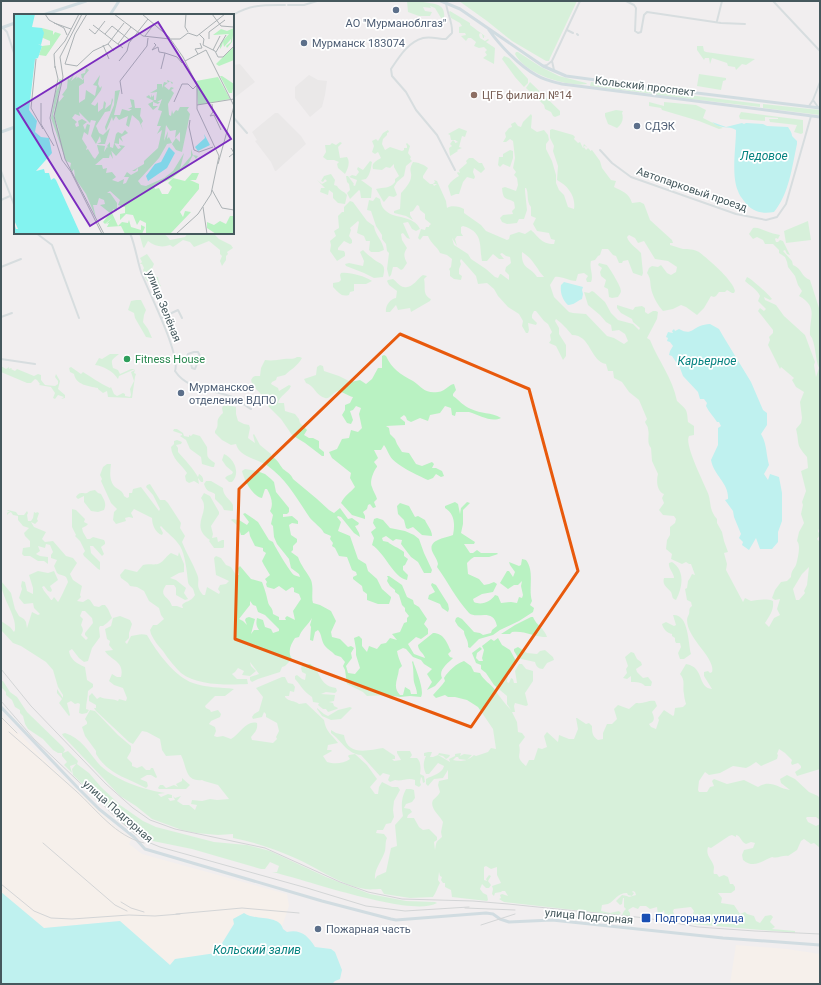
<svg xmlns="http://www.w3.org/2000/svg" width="821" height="985" font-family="Roboto,sans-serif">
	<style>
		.commercial { fill: #fdf1e6 }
		.education { fill: #e2dfe1 }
		.green { fill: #b9f2c2; fill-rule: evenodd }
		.water { fill: #83f3f0 }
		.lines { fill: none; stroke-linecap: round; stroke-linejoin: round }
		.minor { stroke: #b9c8cd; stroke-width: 2 }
		.major { stroke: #acc6d0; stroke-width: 3 }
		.rail { stroke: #b0b6b9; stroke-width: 1 }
		.marked { fill: none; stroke: #e8590c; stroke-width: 3; stroke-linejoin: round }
		.service-dot { fill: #5c6f8a; stroke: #fff; stroke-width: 1.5 }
		.education-dot { fill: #8d6e63; stroke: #fff; stroke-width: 1.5 }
		.leisure-dot { fill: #2e9e5b; stroke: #fff; stroke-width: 1.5 }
		.transit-dot { fill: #1a4fb4; stroke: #fff; stroke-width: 1.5 }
		.labels { text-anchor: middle; stroke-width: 3.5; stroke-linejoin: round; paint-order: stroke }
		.service-label { font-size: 11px; fill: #4e5e75; stroke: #fff; text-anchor: start }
		.street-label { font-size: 11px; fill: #45585d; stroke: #fff }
		.education-label { font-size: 11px; fill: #785e54; stroke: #fff; text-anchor: start }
		.leisure-label { font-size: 11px; fill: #27864d; stroke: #fff; text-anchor: start }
		.transit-label { font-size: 11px; fill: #164399; stroke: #fff; text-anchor: start }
		.water-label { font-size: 12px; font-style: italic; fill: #068380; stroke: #fff }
		.inset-road { fill: none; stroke: #acb2b5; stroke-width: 1 }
		.view { fill: #7b2cbf; fill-opacity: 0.15; stroke: #7b2cbf; stroke-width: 2 }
		.inset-edge { fill: none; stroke: #45585d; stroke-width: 2 }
	</style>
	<rect width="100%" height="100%" fill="#f1eeef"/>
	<path class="commercial" d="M1,715L49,764L119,830L132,838L129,844L142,854L287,894L289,906L282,926L273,919L248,916L234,923L216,953L196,956L170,965L120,921L44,928L1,892Z
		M736,945L787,949L820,954V984H730Z"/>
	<path class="education" d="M240,64L255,82L233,99V65Z
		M309,75L318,80L327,81L325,95L322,107L310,117L295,98V87Z
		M275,113H278L301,136L306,144L276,171H275L271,162L255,141L257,140L252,132Z"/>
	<path class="green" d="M407,1C413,1 418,2 423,2C434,4 446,3 444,18H441L435,8L430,6L431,8L423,7L425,11L432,12L430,16H419L408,12Z
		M459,1H577L550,58L549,61H546L512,41L487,21Z
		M450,11L470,23V25C475,29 480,32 486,37L484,36V38H483L482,34L480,33L479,35L480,38L485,41L488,39L489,40L486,42L495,48L494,64L483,58L487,55L485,52L487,50L484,47L479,48L474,46L476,42L471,38H468L466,41L461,36L466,35L465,33H459V27L462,26L460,23L451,18L449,12Z
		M697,46H703L704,51L706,52L755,59L746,65L742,64L736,70L735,67L728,66L727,63L712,58L710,64L709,58H705L704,60L697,50Z
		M516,52H518L541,67L559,76L586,83L587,84C566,87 525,74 515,54Z
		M504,56L509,58L528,79V83L524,87L515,77L502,59Z
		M699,74L726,78V80L723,81L721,90L697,86Z
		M530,82L560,111V115L555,117L553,116L551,112L545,109L544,105L526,88Z
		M591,82L655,90L654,94L590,86Z
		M657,91L760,104V107L656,95Z
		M649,102L664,106V102L696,105L706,110L703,118L723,128L719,129L699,121L662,110L661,108L649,106Z
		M763,104L820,110V115L763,108Z
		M616,110L623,111L622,113C624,119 622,124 617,128L608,124L605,116V113Z
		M741,112L803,120V133L801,134L794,132L797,125L770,122L769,119H778V118L765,117V121L740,119L739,116Z
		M531,114L532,116L531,128L537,132L544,130L548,135L549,140L546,144V149L552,161L556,175V183L559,190L564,195L568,207L574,209C576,196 568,186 557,180L558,166L553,151L554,146L550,138V130L552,129L573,135L575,137L574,139L578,143L580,142L583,148L584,147L586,150L588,148L585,146L583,147L584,144L590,150V151L592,150L600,161L602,168L611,180L616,181L614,187C622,191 629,193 632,203L640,202L644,204L650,220L672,240L673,243H670V245C675,246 678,248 683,249C689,249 693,249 699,252C708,259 733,280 735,291L734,293H732L727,290L725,292H719L716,296L714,297L711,296L704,308L697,315L686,307L681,305L673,309L663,311C658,306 652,295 651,288C650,282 651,279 647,273L649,268L652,266L658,267L661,265L667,273L671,275L676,272L677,267L668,261L655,259L644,241L638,243L635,238L629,235L627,237C629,244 636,247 641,253L643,273L642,276L633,273L628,260L623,261L622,263H619L616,256L613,255L608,249H602L600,255L598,256L595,260L591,261C589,268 594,276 591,282H587L586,279L588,276L584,273L578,274L576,281C568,281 562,276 555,277L550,285L554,297L569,312L573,313L586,314L607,336L614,338L624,344L628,341L625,334L619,330L612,331L611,325L606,322L600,315L588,305L584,292L589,293L592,291L594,292L605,302L611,313L618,320L633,324L639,330L640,328L633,322L632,319L621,313L617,308V305L633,310L635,307L642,306L645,308V312L648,314L653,311H656L658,312L657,319L647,338L650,340C658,360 673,379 677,401C687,410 687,409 688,422L694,426V435L689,436C684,444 703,481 707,491C712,501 708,509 717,519V523L722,532L724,541L728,552L724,553L727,564L726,570L743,602L745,598L751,601C757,600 767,598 773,601C774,610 770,615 765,623L769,627L774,618L780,615L777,609L780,599L775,600L772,598L775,590L781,582L787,581L791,577C791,571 794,569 796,565C798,558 801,545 797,541L799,532L804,523L801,514L803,505L802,502L806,491L801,471L808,468L807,457C795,443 800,445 796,429L801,423L802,418L800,402L804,392L796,387L792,380L794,378L781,367L780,369L768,345L770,340L769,337L773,333V330L758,311L760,308L764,311L766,309L758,301L760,296C757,289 750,286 745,281L747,277C752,279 769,295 772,299L770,300L764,297L765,300L776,305L784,316L805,335L815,362L814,365L816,377L819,368C815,360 816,342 810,335C809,318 819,307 799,296L802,291L798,285L795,276L788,267L787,262L785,257L779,253V250L773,244H765L763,240L757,237L753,239L749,234L753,228C759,227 762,230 766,231C770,233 776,234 780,235L778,239L776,238L775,239L776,242H778L780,240L783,241L790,255L787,254L785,250L783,251L792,261L793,265C802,268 801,277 810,280L820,311V527L818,531L820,535L817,539L820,542V769L797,776L795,772L801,768V766L798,763L792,765L791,763L792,760L785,753L779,749L777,754L778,755L777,759L761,766L756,762L750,766L746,768L733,766L720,773L709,775L705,772L699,781L698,790L699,792H707L710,787L714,786L712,781L714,779L727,784L744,780L758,787C771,779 777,788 790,790L781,783L780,779L787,775L795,779L809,792L818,796L820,799V820L816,817H807L806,818L808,822L816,826L820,824V848L814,843L811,844L804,839L801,841L797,850L788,856C782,855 778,859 772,857C762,861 754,869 743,860L742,855L744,850L753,848L755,843L751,842L746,844C741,842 741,836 736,835V837L732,835L729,836L711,848L708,847C705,856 713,860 714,867C714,870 713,872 714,874H717L719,877L724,875L728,877L730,884H733L735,887V890L731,893H718L722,898L721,903L734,905L740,914L745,912L747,914L754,916L756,921L760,923L765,916L771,915L773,917L770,922L775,927L772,929L795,931V933L692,924L691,923L692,921L694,922L700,921L695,919L693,913L694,911L691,907L674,909L673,911L675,917L670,919L665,916L664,910L661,914L658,915L657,907L650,909L646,906H640L638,909L633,907L628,910L630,913V916H626L622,915L624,911L626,909L624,907V898H623L622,904L620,905L616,901L622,895L627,896L629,897L636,895L635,892L633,891L632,892L634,893L632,896L628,895L627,893C617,893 616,900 608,904L602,905L601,911L610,913L619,911L621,913L618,915L504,902L499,899L501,898L500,895L502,894L508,896L505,891H502L501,892L495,893L494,896L492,894L493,889L492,886L501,883L497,875V867L491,869L486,866L484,867V880L487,881L486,879L489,875L491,876L488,881L491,885L489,888H486L482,884L480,889L483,893L487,895L488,900L487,901L452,897L451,890L445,887V883H443L441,880L442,877L440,876L439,872L438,880L440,883C437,888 436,893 433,897L410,898L384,894L381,889C376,889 370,890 365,889C340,885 318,868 295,858C275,849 254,842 233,838V834L218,835L196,833L182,830L152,819L136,806L120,796L63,736L62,734L65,733C81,738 89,752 98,763C112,779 144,790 165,793L158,794L161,797L168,794L172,795V798H168L170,801L175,800L173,796L175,798L181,796L177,801L183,805H189L195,810L197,805L191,804L192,800L202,801L210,799L217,800L229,799L218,785L204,781L202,780C185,782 187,767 181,755L166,756L162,750L160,739L147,732L142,731L133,744L129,742L96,711L94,708H96V705L89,701V696L92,693L97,699L100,697C107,700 111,698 118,701L119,699L126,701L127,698L123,688L114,685L109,681L112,674L117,677H121C125,661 110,660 105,651L113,650L109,645L110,641L107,639L105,629L111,626L113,618L120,616L130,620L132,624L129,633V638L125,642L127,644L131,636C137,635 141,633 147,635C156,651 175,677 193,683C206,688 221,687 234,689L225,696H215L205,706L206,708L210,710L211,712L218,710L221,714L220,717L211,721L209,724L215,727L216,731L214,736L217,737L223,736L231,739C240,734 246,720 257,723C258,730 255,732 251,737L252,740L273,743L277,739L276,737L279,731L277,723L266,717V714L264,712L262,717L253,719L252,717L254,714L259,711L263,697L256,688L282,677H285L288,683L293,684L295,687L294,692L290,691L289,696H285V697C289,702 294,700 299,704L306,703L324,720C326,733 332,734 338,743L328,745L327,750H331L332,751L323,756L327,762C334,764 343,764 350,759L348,756L349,755L355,754L367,765L377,779L370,787L375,794H378L379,787L382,782L392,787H398L400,790L394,801L393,810L394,817L391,823L386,824L383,830H377L376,833L384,834L387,838C385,842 386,847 385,851C382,861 374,869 375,879L377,876L386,872L391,848L397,846L395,825L403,816C401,807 401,798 406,789H411L414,790L415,798L412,802L406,804L404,808L410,809L412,812L408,815L407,818H414L419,827L423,830L429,829L437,837V840L434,842L435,850C437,841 435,843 442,837L441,832L443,822C440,816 429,808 433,800C435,798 438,796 440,792L438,785L439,781L448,779V770L443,778L434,779L428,786L426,784V779C433,775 442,774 444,766L438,763L429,774H426C423,768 423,762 426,756H424V753L428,752H432L430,757H433L438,755L439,753L450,755L449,757L446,759L443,756L438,755L450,762L449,759L455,756V754L461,753L460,756L464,754L472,755L467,760L459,759L458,757H456L453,760C463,762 467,761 474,755L476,756L488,752L491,748L496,749L493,729L478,707L467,700L455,697H448L445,695L436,698L433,695C437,690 442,686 445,681L444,678C449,670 456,664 464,661L471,666L474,672L480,673C483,680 491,684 495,690C500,697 505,704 511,710L507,704V696L494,685L486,673L481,669V665L476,663L472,653L480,647L482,649L477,653L476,658L479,661H483L482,658L484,650L482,646L491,639L494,641L498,638L502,645L510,650L516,661L508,674L507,682L509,683L511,678L513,679L514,683H517L515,671L519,664H522L526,669L533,671V681L525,693L528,705L526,706L515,703L514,706L515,712H512L517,722L518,732L522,733L525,737L519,745C522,756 514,756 526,766L529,760H534L538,748L542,749L547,747L544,736L547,732L558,742L559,735L569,739H574L578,729L576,718H577L586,724L589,723L592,726C592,732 592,736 598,740L603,739V733L607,724H612L617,719L614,709L618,705L629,709L636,703C645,704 648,700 655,701L657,706L652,712C654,717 656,721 649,724L651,727L656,729L659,720L658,718L664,710L673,716L674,715L675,708L683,707L686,704C685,700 684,697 684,694C682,686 686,681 680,674L686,664C705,667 697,688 712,689L704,676V672L708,671L710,673L712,672C716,658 687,639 687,620C687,618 688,616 689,614C690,610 688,609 692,606L691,602L687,600L685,589L687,588L688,581L690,578L692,574L695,575L691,564H689L686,562L682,564L671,559L672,554L666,549L667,540L670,535V527L675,523L676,519L674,516L663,515L659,510L664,503L662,498L664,494C657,491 656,481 658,474L652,461L651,448C646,442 650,436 648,429C648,426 646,425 645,422L647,419L639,400L629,392L622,382L614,378L613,371H608L606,364C590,361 591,335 572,335C567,329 563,324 556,319L555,321L559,328V334L566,345V356L563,360L556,346L549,343L551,340L550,335L552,332L548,324L544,321L536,311H534L532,315V318L537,323L536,325L528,323L529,330L528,333H526L522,326L523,321L519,314L508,307L498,296L494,289L487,283L478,284L476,276L462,260L461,259L460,261L461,264L459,269V274L462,276L461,280L454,279L450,276V271L449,269L451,267L452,259L447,255L440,253C437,246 431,244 428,236H423L420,240L418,238L421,229L425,230L426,227H429V226L431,224L425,219V214L420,210L419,206L417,205L413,211L410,212V215L413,220L406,216L394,213V211L400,209L401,193C404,190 411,182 411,177C412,171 408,171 413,162C417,162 425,165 428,168L423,176V178L430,184H433L434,186L437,184H433L435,182L434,180L437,181L446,201L447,208C450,205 460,206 464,209V213L481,225L486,231L507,240L509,239L510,235L519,232L525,234L531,230C538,236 541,244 554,244L555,240L551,239L549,233L537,231L533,224L536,218L531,216V207C526,201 529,193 526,188H525V191L527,210L524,219H519L517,223L507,224L502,222L500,218L503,215L513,214L512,211L515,208L514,202C507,197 503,202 502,188L505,187L516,191L518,185L517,178L514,175L516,172L513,168L515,158L513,141L510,139L506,142H503L506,137L505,133L509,128L512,127L511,124L515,122L518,126L521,127L523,122ZM463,226C484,232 479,246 482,261H487L493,254L499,259H504L500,254L502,253L506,256L510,257L511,263L506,267L505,271L509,275V280L501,274H500L498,278L495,277L486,269L471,259L468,254L454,245L452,238L457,246L455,239L457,236H463L461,233V227ZM522,252C530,257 533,262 538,269C539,272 542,274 544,277H537C530,266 521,270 522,252ZM809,567L807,585L804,591L805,593L799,600H796L793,589L802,574Z
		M459,128L467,131L465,137L462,136L459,147L462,148L457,150L458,151L450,156L449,148L452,146L450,144L453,140L455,142V143L458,142L455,140H451L450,135L448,134Z
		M388,130L389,132L387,133V135L383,139L382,144L385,150L390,147L402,151L404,150V148H407V146H405H407L406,144L407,143L410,146L408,153L411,157L410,159L412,161L406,166L404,176L397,182L394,187L397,195L394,197L389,196L384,202L383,201L376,189C383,187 390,189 395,182V179L399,176L394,167V164L390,168L386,167L382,170L373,169C371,163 376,161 381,158L378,152L375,154L372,152L374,146L372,141L376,139L378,141L383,133Z
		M340,142L342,143L338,147L340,158L347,157C351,163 347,170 345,174L338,168L337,164L339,162L334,160H327L323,157L326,152L325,145H330L332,143L336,145Z
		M510,150L513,151V158L510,167L503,164L500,167L498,165L499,157H503V154Z
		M469,158H473L479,163H482L485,169L481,173L474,168L473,172L475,177L474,179L467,177L463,182L459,194H456L451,196L448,186C451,181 455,178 459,176L457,173L458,172L460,173L459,170L467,163L466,161Z
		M370,161L372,162C371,168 370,175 366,179L361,180L372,188L371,198H361L360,191L359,190L350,199L347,193L350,190L349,184L347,182L346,176H348L354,184L353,185L355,186L357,180L349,177L352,175L356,176L359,172L357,169L358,167L363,170Z
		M331,174L335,180L334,185L337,186C340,191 344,191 347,195L345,204L338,203L333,198V193L329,190L328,195L320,192L321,188H325L317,180L322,184L327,181L325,179L323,182L321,181L324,176Z
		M376,197L380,199C381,204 382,208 386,211C394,219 414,215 420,229L416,231L412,229L408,222L403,223L410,239L407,238L403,233L401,234L402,240L407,248C403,254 404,257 407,263L403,269L401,270L397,267H393L391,275L389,277L387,269L389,253L387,251L386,244L382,239V235L376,226L371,211L367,210L369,200L373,201Z
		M350,201L353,202L367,221L374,226C375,235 383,241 384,250L379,252H371L369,250L370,241H366L364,236L357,233L359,222L358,221L350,228L351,230L349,236L352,240V243L350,244L344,241L338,248V250L344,251L345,253V256L337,261L330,251L331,245L330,241L336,236L334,231L339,228L338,216L342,212H344V207Z
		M808,221L811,240L786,243L784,231Z
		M139,233L155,235L156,233C163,233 166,234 170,240L185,237L188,233H213L219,239L231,245L233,248L227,252L228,254L226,256V260L222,266L220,261L222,256L220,254V250L209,241L194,247L190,242L183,240L173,247L170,245C162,248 154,246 148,241L144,248L143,247Z
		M363,250C366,253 368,255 371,257C380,266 387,261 383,277L374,278L364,273L346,266L345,264L349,263L363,266L364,261L360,252Z
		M147,254L154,264L150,273L151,278L153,279L156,277H158L159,283L161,286H160L156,284L151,285L145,278L143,270L144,268L142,264H140L142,262L140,258Z
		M599,263L607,265C610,269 621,286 621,291C621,293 619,295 618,297L612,298L609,297L608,289L604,287L606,280L601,276L600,272L602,268L598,265Z
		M341,273C350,272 364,276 372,281L366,284H354V291L350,292L349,295C341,297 339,293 333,287V283L339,282L341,280L340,275Z
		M423,275L427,276L424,279C426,287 422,295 431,299L430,301L411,312L410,308L398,310L396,305L390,312H386C385,306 390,299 396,298L397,291L389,285L387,281L388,280L393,279C396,281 400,287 404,287C412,289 418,278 423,275Z
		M136,300H141L146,310L144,315L143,322L148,329L152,338L146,337L135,318L134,313L128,310L131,301Z
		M110,354H119C111,361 111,359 113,368L118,370L120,374L131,369H135L119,376L118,379C113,371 103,366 95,365L99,358L102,359Z
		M384,355L386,356C392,369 400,374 413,381C422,387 425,394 438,392C446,391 448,385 454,384L456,390L453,394V396C459,400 463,406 471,409C481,414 491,412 501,418C491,423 480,415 469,412C465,412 460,412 456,412L455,416L452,415L451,408L445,406L440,413L430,415L428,421L420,418L411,422L407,420L406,417L404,415L400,418L405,422V425L386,426L389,428L390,434L395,439L397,444L402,452L409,453L416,464L422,466L432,462L434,464L432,468H436L442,471L444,476L441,477L436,474L433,478L428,480C419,476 395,465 390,456C388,453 387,449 384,445L381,450H374L378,458L374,462L377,466V467C374,470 369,482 372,487C373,491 376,495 377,499L374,502L376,507L373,508L370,504L368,505L367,509L363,512L365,516V519L352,515L342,504L341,503C345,495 350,493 355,487L350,478L351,473L332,458L329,452L337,449L342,439L349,438L351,430L358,432L362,428L359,414L361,408L356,406L353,410L350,411L353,420L351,424L347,423L342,415L345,410V405L350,403L353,397C350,397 341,391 339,391C333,391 330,400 325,398C316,396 314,385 306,383L304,379L316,375L317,367L320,365L323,366L324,371L339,376L351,382L360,380L366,384L372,379L378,368H382V356Z
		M297,357H300L302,358C298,366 290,370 285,375L277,377L276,380L272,382L271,384L278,388L279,391L289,385L291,386C288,393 280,395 278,403H284L285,411L295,414L299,419L300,423L307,430L304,435L309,438H313L319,441V448L324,452V456H322L305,443L292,435L281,419L269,407L260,393L253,386L251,380L253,377L255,376H260L261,368L265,360C272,361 277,360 284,359C290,358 292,360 297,357Z
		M1,366L6,369L9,367V369L11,368L12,369H11L15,371L17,369L34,376L38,374L41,375V380L45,385L55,386L58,384V381L55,377L56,374L60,381L58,389L65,395V398L61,399L64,397L58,395L55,399L53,398L55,393L51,387L39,385L40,384L37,380L35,379L31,383H27L1,372Z
		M71,367L81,374L83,372C90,376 99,383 110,388L111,387L114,394L117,396L123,393L125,394V396L130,397L131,395L130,389L134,381L131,372L135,370L134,373L136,374L135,377L132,398L108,397L107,391L103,393L98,389V388C88,386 76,385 74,374L70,372L69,368Z
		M227,405L236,407V414L238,421L244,424L249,425L250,428L248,438L255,443L253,435L254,434L260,445L271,454V457C277,458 279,464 283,469C287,472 291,474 293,479L317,499L329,510L334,513L340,508L348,519L352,518L359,523L358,525L355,526L359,533L360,537L354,533L341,517L338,516L337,517L341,522L338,531L350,536L358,559L366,564L368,571L377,579L382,589L391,597V598L389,604H378L367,600V594L363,591L362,586L353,579V577L357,575L356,572L352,570L347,557L339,556L335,548L332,546L333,543L330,539L331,536L324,533C321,527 314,523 310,518C297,499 288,481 268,466C258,459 239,457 236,444L231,445L222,440L215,433V431C221,423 213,422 223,413L222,408L223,406Z
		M174,429H177L183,433L184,436L189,437V435L191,436L193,434L200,436L207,447C208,457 205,456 215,463L214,467H212L202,464L201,457L190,449L186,440L180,436L182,435V434L173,431Z
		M174,441L177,440L182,442L181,444L176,445L178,448V452C185,460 193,468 198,477L199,474C202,475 204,479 203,482H201L198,478L199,484L194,481L189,483L186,481L185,476L187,473C181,464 172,459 171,447L174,444Z
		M224,454C234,458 241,473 232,482H229L225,478L227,476L232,474L233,472L226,466L222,460Z
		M107,464H111C110,472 109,481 115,487C119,490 123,491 124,496L127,498L129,497V493H132L133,489L141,487L159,511L160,509L153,495L146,487L147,485L150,484L160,500H165L168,503L181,523L180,528L185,536L182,542C186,553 193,563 197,574C201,583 194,584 203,595H205L207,587L219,594L220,592L218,589L220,585L226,584L229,581L216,575L214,558L216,556L221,558L226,565L231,567L236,575H239L238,568L240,566L251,579L262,582C265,590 266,593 268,602C269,607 273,607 273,614L279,617V620H286L285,618L287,616L295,620L293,611L301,599L299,594L294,592V588L292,587L286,591L279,586L274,589L267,587L266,584L267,582L265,579L270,575L264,565L262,561L266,553L263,551V548L255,546L250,536L249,531L244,535H241L238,526L231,520L232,519L239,520L247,525L249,522L243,514L245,513L258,522L269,540L273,542C275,547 290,572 294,575C295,576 298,576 300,577L299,574L291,568L289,559L277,544L274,537L273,526L271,524L273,515L270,511C274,504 271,496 267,489H265L262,498C253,497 244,480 242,471L245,469L257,471L265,474L271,479L274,482L276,492L289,508V512L287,514H283V517L292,516L298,521V524L292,523L289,525L291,535L297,539V542L293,546V550L291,552L298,557C301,566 307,572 311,580C314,588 311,597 313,603L320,605L331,611L336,621L331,632L332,637L340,639L348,647L351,646L354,648L351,653L352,658L346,666L348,673L355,674L360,668L356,655V649L354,638L359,636L362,639V646L367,652L369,646L377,649L381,644L386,643L390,638L397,640L392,634L400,632L404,623L407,622V618L409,616L405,611V608L402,605L399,595L395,592V590L390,586L387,581L388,578L387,576H389L402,585L407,597L413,600L414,604L419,607L427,619L424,624L428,629V634L421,639L416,637L408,644L414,654L425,658C424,653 418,651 418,645L433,633C444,633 447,643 451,651L448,654L450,657L453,658C448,663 438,670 442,678L435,686L427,690L432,682L427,674L432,669L424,664L421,660L413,657L406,649L403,648L397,651C398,657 400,661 402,666L399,669C398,679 392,687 400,695H403L405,687L410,690L411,694H417C417,690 415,686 414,682C413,676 414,669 412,662L413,661C415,668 425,690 421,697L410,696L400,697L387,695L367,696L363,692L347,684L345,670L343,666L345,662L341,657L335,655C332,651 328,650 325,646C321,641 322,634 318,630L315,632L313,641L310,640L311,627L310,625L312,618C308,625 301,630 299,637L295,638C291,644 287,652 292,659L285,666L282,667L280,672L258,679L252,682L250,680V677L259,674L250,662L251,666L256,671L250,676L242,675L244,671L238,668L235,672L232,674L237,679H247L248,684C229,685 197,686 181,673C175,667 168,659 163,651C158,646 154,640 151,634L150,630L153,625H157L164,619L161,615L159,608L149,601L144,591L137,587L130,586L128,583L121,578L120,575L125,569L137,572L143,565C149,563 155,566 160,563C164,561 167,555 171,553L178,556L179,552L184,564V572L179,573L170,578L176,580L186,588L184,593L188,599L185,600L176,595V588L174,585H166C158,597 169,596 172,606H177L182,608H183L182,605C186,600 190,603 195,595C194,593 194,591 193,589C192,587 188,585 188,582C187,572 185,554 180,546C175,538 167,533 161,526L160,527L163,533L162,535C155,533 152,524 152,518L134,509L131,513L133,517V518L129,517L125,518L126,521L116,524L113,520L114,512L117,509L111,503L101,481L102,479L100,475L103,467ZM250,601L253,605L256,606L258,612L265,615L279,629V631L273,633L271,629L265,627L263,620L257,618C256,623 256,626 259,630H254L251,634L255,619L249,617L246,618L245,620L247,625L243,621L239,619L246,610L250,605Z
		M206,481H211L223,488C223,496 229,498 233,505V511L224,510L222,506L215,499V494C209,490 207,493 204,484Z
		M95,490L98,493L101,494C104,500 107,503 104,510L98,512L91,511L84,502V496L78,499L76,497C80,491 82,494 87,493L90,491Z
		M204,493L210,496L219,512V514L211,526L213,534L212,538L217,537L218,542L222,540H224V547L223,548H214L209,541L210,540C188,525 212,512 201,498Z
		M455,502L458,504L460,514L461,508L467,502L470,503L463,510V524L461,533L475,542L474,544H464L470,553H473L477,550L481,553H497L498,554L489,557H474L471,559L467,563L468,574L479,579L484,585L489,584L494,582L497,584L493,592L482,594L473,599L474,602C482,606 491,601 495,595L498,596L501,603L511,602L517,603L519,597L522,598L523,595L521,586L522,581L518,585H514L508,589L500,583L507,571H509L513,577L515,572L510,565L509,562L519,566L521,565L522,559L526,560C535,572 528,588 532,601L530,605L534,608L533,612L519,621L500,630L493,635L479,639L470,648L468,647C469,640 464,637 464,631L458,626L455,621L456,618L458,617L462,619L474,632L480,633L483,635L491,633L492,630L497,626C493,607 477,620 469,613C456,599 448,582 437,567L438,564C437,559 435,557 433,553C426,540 445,538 453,535C455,525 455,514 445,508V506Z
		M400,503L409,506L415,517L418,516L425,520C427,525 432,530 432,536L422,535L413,527L408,529L406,528L404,520L398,514L397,506Z
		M72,509L76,510L85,519L84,522L88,524L86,526L82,528L83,532L87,539H90L93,537L104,540L105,542V544L101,547L104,554L102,556L93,546H90L91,553L100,562V570L98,569L84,556L83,554L85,551L80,541L75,536L76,535L72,527Z
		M8,510L16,512L18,515H24L27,511L28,513L27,515L28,521H31L33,518L34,512L36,513L37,512L39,513L37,519L38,521L35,524L31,522L34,527L46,532L42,539L45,542L53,541L66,556L73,558L77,563L70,574L73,580L82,586L80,595L81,597L77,601L83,602L88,599L90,600L94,606L99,607L102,605H105L108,609L112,618L107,623L103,626H100L99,628L100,637L92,648L88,661L84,662L79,658L72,649L69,651C70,659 77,664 85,667L87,680L93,684V687L88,691C88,697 86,703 86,709L89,710L87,713L82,714L79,713L80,704L78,703L75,704L71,701L67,703L70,715L69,716L59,703L62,699L57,693V689L63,698V695L58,687L53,670L46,662L21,646L13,643L1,630V621L10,627L14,632L15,630C15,627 15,623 14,620C11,608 1,595 1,581L11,593L15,609L19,616L24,619L26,622L27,628L32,612L38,615L40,614L34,608L33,603L24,604L19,598L22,589L21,586L22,581L25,582L27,591L33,594V588L29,575L38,571L48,573L54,571L58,580L50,586L52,590L51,592L48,591L44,586L42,587C44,592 48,595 51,600H52L54,597L58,602C60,600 66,586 68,582C66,573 62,577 57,573L54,566L57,560L51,558V555L53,552L50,545L46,544L45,548L38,546L40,551L36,554L40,556L48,557V564L44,561H38L30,556H24L22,554L23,548L30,547V541L25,536L24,533L29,528L23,526L18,520V516L13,515L11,512L9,513L7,515V513L10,511H7ZM82,611H85L92,618L93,623L85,633V635L88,638L86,640L81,635C84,630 83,629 81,625L83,619L80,616Z
		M377,518L383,520L390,528L405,531L414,535L419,539L424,553L432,570L431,573H424L418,562L411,557L401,544L402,540L396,539L393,541L386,536L382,538L383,541L388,542C391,545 399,548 404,552V556L408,559L405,565L403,566V570L408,575L407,580C394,578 384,552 372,545L374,538L371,532L376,528L373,523L374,519Z
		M672,562C686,571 682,588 676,600C671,598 673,596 671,592C667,587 662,585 664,578H674C674,573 668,568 669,563Z
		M432,583L436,585L448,604L449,609L448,612L442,608L440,604L428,599L429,595L435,592L431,585Z
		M673,615C689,614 688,643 691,654L684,659H680L678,653L681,647L680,643H676L675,641V638L672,636V634C667,633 663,629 662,624L666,622L674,626L676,625Z
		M531,617H533C536,625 545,629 547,637C534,637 524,630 512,632L510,634H501L515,625Z
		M518,647L527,653L537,654L540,651L545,650L553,657L554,660L547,663L543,669C538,669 536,666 535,662L517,658V656L514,651V649Z
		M631,652L634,653L637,659L641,662L642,665L636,669L637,672L643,678L648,677L652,682L651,686H645C642,682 636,682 631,682V676L627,679L623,678L627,673L626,669L628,666L625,657Z
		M310,664C319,669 319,680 327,685C330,687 333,687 336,688L337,691L335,693L326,692L321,694L335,695L334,701L329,702L333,703L334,706L338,708L337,709L328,712L326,709H323L318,705L319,703L313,702L312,697C303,691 302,687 295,679V676L297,675L302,679L305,680L306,674L302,672L301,668L302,666Z
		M1,681H3L10,692L17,697L27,712L63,747L65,750L63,753L68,751L78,761L77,764L89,773L101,787L120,805L143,821L156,827L214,842L247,845L270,851L326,877L370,894L406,901L435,902L437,903C412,918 304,879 272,872H277L279,866L270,862L265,869H261L192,849L148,840L136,833L121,821L73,775L72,769L76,764L70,766L72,773L64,765L67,762L62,756V753H58L53,750L43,739L28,729L25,724L23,716L20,713V710L15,707L12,700L6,695V692L1,687Z
		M350,707L352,708L341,719L331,720L322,716L317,709V708L324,714L328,716L338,710Z
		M90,710L95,711L118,735L131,746V751L127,758L132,763V766L137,768L142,766L146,770H150L151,768H153L157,777L156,778L151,775H147L140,779L147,782L148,786L146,788C125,777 108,774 96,754V751L85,736L82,727L87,724V722L85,719Z
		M331,730L336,733L344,735C347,757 369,750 383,748L395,756V759H392L394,761L401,760L397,753V751H410L412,755L410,758H417C421,762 421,768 420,774L424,776L425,782L423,783L422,778L421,777L420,782L421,785L419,787L415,785V780C407,777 402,782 395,780L390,782L388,780L390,775L383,773L380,776L361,755C347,754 341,740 331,733Z
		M182,778L190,785L186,789H159L158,788L160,785H163L166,788L174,785L178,787L176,784L182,781Z"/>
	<path class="water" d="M712,122L726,127L742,123L744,124L746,123L763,124L767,126L788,127C790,130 792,133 792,136L797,141V144C792,167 789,194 774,212C761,214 752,212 744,201C742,198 739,195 738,191C731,175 736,147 736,130C728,125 721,130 712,122Z
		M564,282L583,287L582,290L583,294L582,299C577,301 574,305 568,305C562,299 560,292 561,285Z
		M710,324L719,329L723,336L751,382L763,410L767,413V425L761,434C767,444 766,454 769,465L764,474L768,480L770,474L779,477L782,493V521L778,532V542L772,549H760L756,538L749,550L742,545L743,542L739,538L741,534L734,517L733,511L725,500L728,499C729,483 714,476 711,460L718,445V428L721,426L719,422H717C713,416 709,412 706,406L707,403L704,399H700L698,392L683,376L680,368L672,356L669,355L670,351L673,346L670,342L667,341L668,338L666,337L668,332L673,333L672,331L674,329L675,331L679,329C690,335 691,330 700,326C703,325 706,324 710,324Z
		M1,892L44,928L120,921L170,965L175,959L216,953L234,924L233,919L244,913C254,921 279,914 283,929L287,932C301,929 308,936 315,947L331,949L335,952L342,970L340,979L335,981L332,984H1Z"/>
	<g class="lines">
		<path class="minor" d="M626,1L634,5L636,8L635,31L638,33L641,32L644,15L647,12L721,23L745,24
			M773,1L820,51
			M446,3C447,13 453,23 452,33L446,39C438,39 431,36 423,38C408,42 399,57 391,69L392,76L406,92L416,110L437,135L455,170
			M288,5H304L317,1
			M233,15C251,4 265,5 285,5
			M717,21L722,1
			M3,28L7,32L15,56
			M567,30L573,33
			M577,34L578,35
			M552,61L554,70
			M543,66L547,65L552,61L580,1
			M813,100L818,107
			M809,106L813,100L820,82
			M233,117L247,133
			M600,150L612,163L631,177L736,214L766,220L777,217L786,204L811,116
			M1,171L15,207
			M1,200L10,196
			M36,233L52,245L79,318
			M130,233C135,245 137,259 141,272C148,291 181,355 175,371C188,391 215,389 235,398C240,401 245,406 251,409
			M1,267L21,259
			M1,317L12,313
			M161,318L178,310L182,318
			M1,359L35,364
			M176,359H181L187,357L190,359L192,368L195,369L200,356L198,352H194L188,354L187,357"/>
		<path class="major" d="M441,1L460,9L543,66L566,76L648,87L820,108
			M43,15L86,1
			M110,15L119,1
			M1,28L15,23
			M489,30C500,46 520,66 536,75C544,80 553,82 562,84L820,117
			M1,132L15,127
			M1,707L78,788L99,809L134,837L145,849L322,901L391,919L396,920L486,913L493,914L500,919L509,922L552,920L723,938L820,945"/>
		<path class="rail" d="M1,669L31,706L106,784L133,808L150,820L175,829L265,848L340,882L368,892L402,899L473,901L508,904L646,918L698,927L755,931L820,934
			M1,701L34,739L120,821L143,840L160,847L307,888L366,906L405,911L469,907
			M1,717L17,733
			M9,732C31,751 54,771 76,791C97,810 115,836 144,843
			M43,843L115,905L127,911
			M1,884L34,911L51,918L72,919L129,915L155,916L180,914
			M121,902L131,908L144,912
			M465,908L515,910
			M176,914L242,908L299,913
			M576,917L630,923
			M481,925L515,914"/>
	</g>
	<path d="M0 0H821V985H0ZM400,334L529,389L578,571L471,727L235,639L239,489Z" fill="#f1eeef" fill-opacity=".55" fill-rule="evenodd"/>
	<path class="marked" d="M400,334L529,389L578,571L471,727L235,639L239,489Z"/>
	<g class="service-dot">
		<circle cx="396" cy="10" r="4"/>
		<circle cx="304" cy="43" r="4"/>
		<circle cx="637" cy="126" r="4"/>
		<circle cx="181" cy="393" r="4"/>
		<circle cx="318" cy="929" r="4"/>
	</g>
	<circle class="education-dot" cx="474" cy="95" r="4"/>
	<circle class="leisure-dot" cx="127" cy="359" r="4"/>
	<rect class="transit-dot" x="641" y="913" width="10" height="10" rx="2"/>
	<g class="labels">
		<g class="service-label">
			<text x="396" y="27" text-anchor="middle">AO "Мурманоблгаз"</text>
			<text x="312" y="47">Мурманск 183074</text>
			<text x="645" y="130">СДЭК</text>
			<text x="189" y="391">Мурманское<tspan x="189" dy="13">отделение ВДПО</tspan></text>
			<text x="326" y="933">Пожарная часть</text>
		</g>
		<g class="street-label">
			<text transform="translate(645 86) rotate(7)" y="4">Кольский проспект</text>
			<text transform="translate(692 189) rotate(19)" y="4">Автопарковый проезд</text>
			<text transform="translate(164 306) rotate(68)" y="4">улица Зелёная</text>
			<text transform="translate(118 811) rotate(41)" y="4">улица Подгорная</text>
			<text transform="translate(589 916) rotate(5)" y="4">улица Подгорная</text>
		</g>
		<g class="education-label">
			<text x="482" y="99">ЦГБ филиал №14</text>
		</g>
		<g class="leisure-label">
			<text x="135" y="363">Fitness House</text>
		</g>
		<g class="transit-label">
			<text x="655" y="922">Подгорная улица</text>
		</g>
		<g class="water-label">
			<text x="764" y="160">Ледовое</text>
			<text x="707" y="365">Карьерное</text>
			<text x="257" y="954">Кольский залив</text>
		</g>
	</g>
	<g transform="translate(14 14)">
		<rect width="220" height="220" fill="#f1eeef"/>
		<path d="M28,14L39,17V21L41,18L47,20L32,42L25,41L28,32L36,31V27L29,24ZM220,14L218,28L213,34L212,32L217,28V25L210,33L209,28L208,32L206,35V30L215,20L199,21L207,15L213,17ZM220,32V46L205,52L202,50ZM72,54L75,56L70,62V69L65,72V89L71,85L72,76L81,82L83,72L79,71L86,61L84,70L86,74L88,72L87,76L77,90L81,92L84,88V98L89,94L90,87L92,89L91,95L97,90L98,84L99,86L96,97L91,98L82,112L85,119L89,121L96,114L91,130H83L87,128L86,122L82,130L77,122L82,107L77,106L76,109L65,98L66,102L61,100L58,104L63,108L61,110L62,113L65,112L64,107L68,105L73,108L69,111L71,116L73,110L76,111L74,121L70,118L68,125L73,133L72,136L74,135L79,143L81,145L85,139L83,131L91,132L90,138L93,133L97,135L99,145L96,140L95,144H89L81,151H88L89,155L93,154L92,159L98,158L102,163L98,166L104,168L110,165L109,170L112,169L115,163H110L113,158L117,161L124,157V154L121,157H118L130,150V147L144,134L148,116L143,120L147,112H143L148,97L144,96L148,85L143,88H146L144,90L139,88V92H144L139,96L134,90L140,87L132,83L135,81L137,84V80L138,83L140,81V86H142L143,78L136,79L143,75V70H148V74L150,68L154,69L153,66L158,68L159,69L158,70L156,67L150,72L155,76L157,73L160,74L157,76L160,79L154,90L155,101L157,102L158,96L159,100L162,96L164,97L166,93H175L173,96L176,100L168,138L162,136L158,130L162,124L166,128V118L161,124L162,116L156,117L152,111L150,127L154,117L153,125L155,123L158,129L153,130L145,144L124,167L127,171L132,172L150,164L159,157L170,139L166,155L177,142V135L179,141L184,142L182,145L179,141L171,156L172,153L157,165L140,172L141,175L145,174L148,180H154L158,173L154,169L159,164L171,167L178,159H185L182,166H176L185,170V175L166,198L169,203L171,197L177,198L156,220H132V209L126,206L123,211L119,201L112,200L106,206V200L111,199V193L104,191L106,186L96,177L93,179H96L103,189V197L99,195L98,199L104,212L108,208L114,209L115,206L117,213L127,216V211L131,213L128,220H111L107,212L93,213L95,209L92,210L98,204L91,210L89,208L96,199L86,191L91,190L90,186L85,184L83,191H79L82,204L72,180L61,164L60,155L58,158L56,154L57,149L52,147L53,150L37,104L42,77L45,72V66L46,65L48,66L39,101L43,113L46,120L40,101L44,82L45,88L50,82L48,81L53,74L54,62L55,66L61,59L57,67L63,62L62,65L64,63L69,66L70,63L68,65L67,60L71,59ZM206,62H208L220,70L218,79H215ZM204,63L216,85L184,91L182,67ZM106,76L100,101H106L108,95L115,97L118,95H114L118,93L116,85L120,86L121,94H127L126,102L129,107L127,110L129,116L125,107L118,101L115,113L112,111L114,102L105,106L102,102L99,107L98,103L92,117L91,113L100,91L101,77ZM111,116L114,119L107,123L109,128L105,124V130L100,129L104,135L107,134L105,131L111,132L102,142L93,132L96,128V133L99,134L102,120L104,118L108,120ZM216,202H220V220H202L193,214V208L200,211L206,207L212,210Z" fill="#b9f2c2"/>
		<path d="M0,0H21L18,13L28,14L30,19L27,31L24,30L28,32L24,44L21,45L15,96L23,107L21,118L27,123L35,124L38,139L22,157L30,155L31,159H35L37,166L40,164L42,166L66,219L85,220H0L1,212L2,215H4L0,206ZM190,120L196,131L184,137L181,133L191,124ZM155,133L161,139L153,154L134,167L132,162L141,150L147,148Z" fill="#83f3f0"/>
		<path class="inset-road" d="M31,0L35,6L50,14L53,21M68,0L46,43L49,63L40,102L51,145L90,220M73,0L61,20L51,50L63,52L79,37L94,30M100,0L129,22L156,25M128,0L155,23L169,43L183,71V95L205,142L197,180L184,200L162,220M172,0L171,13L174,18M198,0L207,12L220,13M40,9L57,15M79,11L109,34M75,15L81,20L91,7M174,19L183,22L211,0M91,20L98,12L117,27M185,20L190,25L189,31L201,37L204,43H209L220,32M131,22L140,10M157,25H166L174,19M195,25V18L211,6M140,29L142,31L138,36L144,33L145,38L151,39M104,30L117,13M89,31L95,45M192,36L220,92L204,150M199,36L206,22M100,37L94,30L110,9M202,38L212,21M184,40L181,35L188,34L186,29M22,45L17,94L29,115M105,47L113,37L115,29L134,5M171,47L192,36M41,52L44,65L36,104L39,118L48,146L57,158L88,220M41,54L40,40L51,27L65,0M147,55L151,39L163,43L168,49M108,80L106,67L133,32L134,24M160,88L168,70H174L179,75L183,71M198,90L199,98L196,102L200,101L207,116M183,91L220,85M176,106L175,113L180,136L185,138L199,133M27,110L40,132M27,110V89M215,143L220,139L217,134M198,176L208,194L220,196M189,193L193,220"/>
		<path class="view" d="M144,8L217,125L76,212L3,95Z"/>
		<rect width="220" height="220" class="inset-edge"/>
	</g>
	<rect width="821" height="985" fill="none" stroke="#45585d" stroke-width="4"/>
</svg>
